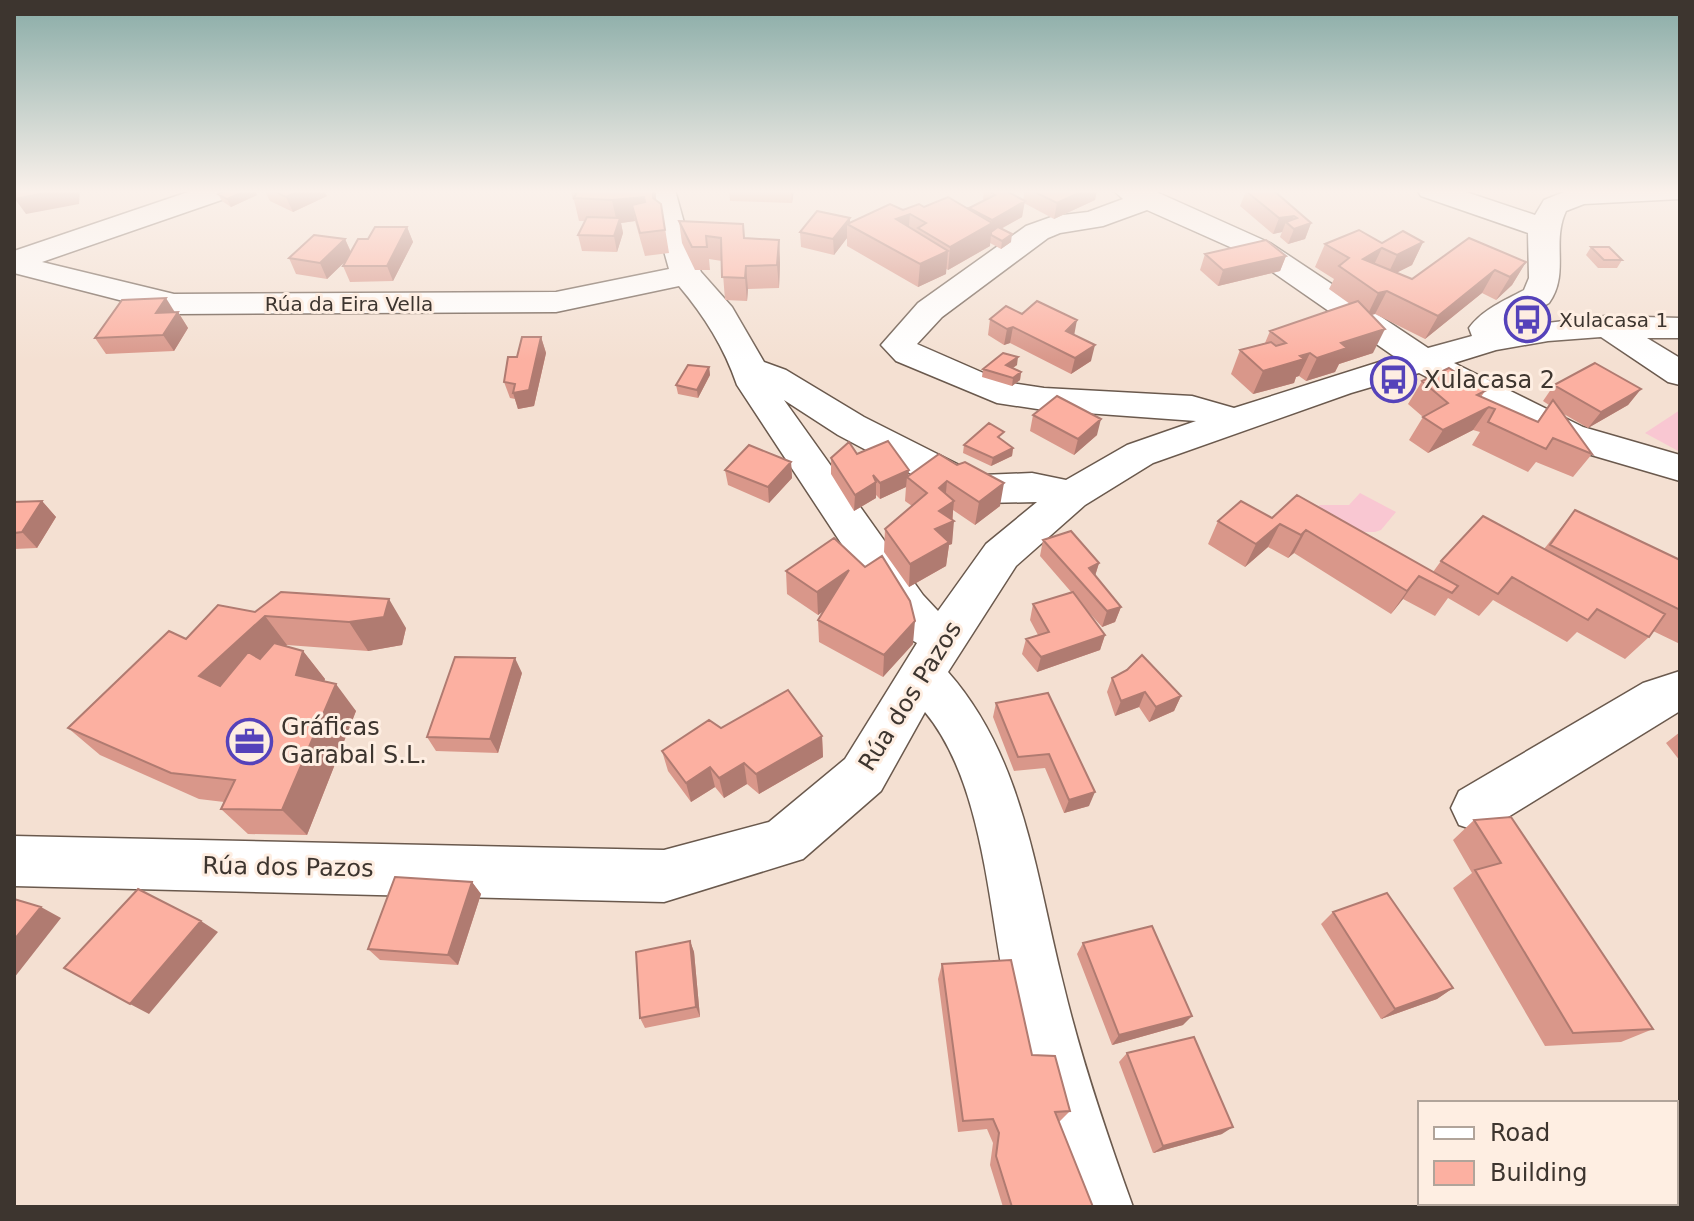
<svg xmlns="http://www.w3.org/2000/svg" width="1694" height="1221" font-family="'DejaVu Sans',sans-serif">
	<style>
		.green { fill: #f9c7d2 }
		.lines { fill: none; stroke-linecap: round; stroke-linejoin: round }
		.minor-casing { stroke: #6a594d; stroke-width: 3 }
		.minor { fill: #fff; fill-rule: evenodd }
		.wall { fill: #d9978a }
		.shaded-wall { fill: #b07b71 }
		.building { fill: #fcb0a1; stroke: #b07b71; stroke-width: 2 }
		.labels { text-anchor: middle; stroke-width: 6; stroke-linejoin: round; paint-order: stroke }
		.far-street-label { font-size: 20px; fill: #3d352f; stroke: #feeee2 }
		.far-poi-label { font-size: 20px; fill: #3d352f; stroke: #feeee2; text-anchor: start }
		.poi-label { font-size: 24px; fill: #3d352f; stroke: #feeee2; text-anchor: start }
		.street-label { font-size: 24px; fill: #3d352f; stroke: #feeee2 }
	</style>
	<rect width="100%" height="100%" fill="#f4e0d2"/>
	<path class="green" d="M1680,410V452L1645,433Z
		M1360,493L1396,512L1381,530L1375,532H1330L1319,505H1349Z"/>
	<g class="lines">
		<defs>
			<path id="minor" d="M194,190H237L233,196L42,262L174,294L556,292L669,269L647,190H675L692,252L701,272L732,307L764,362L786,370L864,417L973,472L982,475L1032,473L1066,480L1127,445L1196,421L1044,410L997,403L896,361L881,345L918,303L1026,226L1054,216L1088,212L1123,199L1113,190H1152L1270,243L1428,348L1472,336L1469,328C1483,309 1504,301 1524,290L1529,278L1528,233L1421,196L1417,190H1460L1535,215L1544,200L1569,190H1680V199L1584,204L1566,211C1551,243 1570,273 1549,303L1505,328L1606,316L1680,318V338H1647L1680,358V385L1668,382L1601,337L1548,341L1496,350L1454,363L1583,427L1680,455V481L1557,445L1419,373L1351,393L1153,463L1085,505L1016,566L948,672C1025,759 1036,878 1064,987C1082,1062 1107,1135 1133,1207H1067C1044,1138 1023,1067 1007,996C988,908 984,783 925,712L881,791L803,859L664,902L14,886V836L664,850L769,822L845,759L917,643L908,638L891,619L737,385C724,347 705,317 679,286L556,312L174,314L14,273V251ZM1147,210L1248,255L1395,357L1234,408L1192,396L1044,388L1004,382L917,344L942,317L1048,238L1060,233L1103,226ZM784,400L838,435L945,492L981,503L1037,502L986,544L938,611L923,595Z
				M1680,671V711L1495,825L1477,831L1459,825L1451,808L1459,791L1643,683Z"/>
		</defs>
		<use href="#minor" class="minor-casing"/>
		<use href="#minor" class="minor"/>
	</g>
	<path class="wall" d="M264,190H324L327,196L293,212L270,201Z
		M571,190H656V201L661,204L669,253L645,256L635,221L621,223L623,233L617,252L582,251L578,235L585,221H579L574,200H573Z
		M729,190H794L792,203L730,201Z
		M984,190H1005L1023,201L1025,190H1097L1095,200L1054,219L1024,203L1022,217L1001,229L1011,242L1001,249L990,243V246L948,270L946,269V274L918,287L847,246V238L834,255L801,247L800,232L850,218V222L903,210L924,207L969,210V208L983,201Z
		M1246,191L1311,223L1305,239L1288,244L1280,237L1282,232L1273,234L1240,206Z
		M218,194L257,195L231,207L222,201Z
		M679,221L745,238L779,240L780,263L779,288L748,289L747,301L725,300L722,261L709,259L710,270H695L682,243Z
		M407,227L413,242L393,281L350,282L343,266L346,260L327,279L296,274L289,258L345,239L351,252L368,239Z
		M1423,242L1412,265L1396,273L1412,279L1526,262L1512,285L1496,300L1482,293L1425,339L1375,314L1371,315L1373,353L1339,364L1335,372L1306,381L1299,376L1296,377L1294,383L1253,394L1231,374L1240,350L1265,343L1270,331L1350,304L1329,289L1334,279L1315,267L1325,244Z
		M1591,247L1622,260L1617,268H1598L1586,255Z
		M1205,254L1286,256L1280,271L1218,286L1200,270Z
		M175,312H178L188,328L174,351L106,354L95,338Z
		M1022,314L1074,335L1091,361L1071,374L1010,343L1004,345L988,335L990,319Z
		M541,337L546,353L534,406L518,409L515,399L510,398L504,382L517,357Z
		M1017,365L1013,368L1021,372L1020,380L1012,386L982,377L983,369Z
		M709,367L710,375L698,398L678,394L676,385Z
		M1422,381L1485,391L1481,397L1537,422L1549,405L1543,401L1554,385L1641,389L1628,405L1588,428L1562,413L1592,454L1573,477L1536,462L1528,472L1472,445L1480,432L1473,430L1428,453L1409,440L1423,417L1408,404Z
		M1033,415L1097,435L1074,455L1030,431Z
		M1002,440L1013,448L1012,456L991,466L963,453L964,445Z
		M857,454L909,476L939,454L1000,506L975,525L953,510L952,544L949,545L946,566L909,587L884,552L885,529L912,506L905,501L906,487L880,499L876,495V498L854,511L831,474V458Z
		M791,462L792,478L769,503L728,485L725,470Z
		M42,501L56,517L37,548L14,549V502Z
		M1575,510L1680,560V644L1653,631L1649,637L1625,659L1577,632L1567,642L1493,600L1479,616L1448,598L1435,616L1403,599L1391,614L1294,553L1288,558L1268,547L1245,567L1208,544L1218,521L1272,518L1433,572L1441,561L1544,549Z
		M1043,540L1099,563L1095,576L1121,607L1115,622L1102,627L1084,607L1105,635L1100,650L1037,672L1022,654L1026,639L1038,635L1030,620L1033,604L1072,593L1040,556Z
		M786,571L913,644L883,677L819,642L818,620L825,610L818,615L787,594Z
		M255,612L406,628L402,645L368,651L287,645L285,646L303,651L325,679L324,681L356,711L307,835L248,834L221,809L224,802L199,799L100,755L68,728Z
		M522,673L498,753L436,751L427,737Z
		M1112,678L1181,696L1174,711L1149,722L1139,707L1115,716L1107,692Z
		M1048,693L1089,806L1064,813L1045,768L1014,771L993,717L996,703Z
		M721,728L822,736L823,757L759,794L747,784L724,798L715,787L691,802L668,771L662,751Z
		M1680,732V761L1666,743Z
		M1474,820L1653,1029L1621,1042L1545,1046L1453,888L1472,873L1453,840Z
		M472,882L481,894L458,965L380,960L368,949Z
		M1333,912L1453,988L1437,999L1381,1019L1321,924Z
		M690,941L694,952L700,1017L645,1028L640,1018Z
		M1083,943L1183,1025L1112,1045L1077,954Z
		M942,964L1032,1055L1070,1111L1059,1122L1093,1207H1003L990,1165L993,1143L987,1129L958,1132L938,979Z
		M1127,1053L1222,1134L1153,1153L1119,1062Z"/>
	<path class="shaded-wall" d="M58,190H80L79,204L26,214L15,199Z
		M247,190H255L257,195L231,207L227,199Z
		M300,190H324L327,196L293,212L286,197Z
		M653,190H656V221L653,198Z
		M791,190H794L792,203Z
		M1085,190H1097L1095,200L1054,219L1057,203Z
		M644,197L648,220L632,205L635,221L621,223L623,233L617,252L614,236L617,223L612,200Z
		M1025,201L1022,217L991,234L990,246L948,270L950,247L991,224L992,220Z
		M910,214L908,236L896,219Z
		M1294,216L1290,225L1286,222L1282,232L1273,234L1279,218Z
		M850,218V225L847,224V238L834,255L833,239Z
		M1311,223L1305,239L1288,244L1294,229Z
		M407,227L413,242L393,281L387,266Z
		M1012,234L1011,242L1001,249L1002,241Z
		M345,239L352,255L327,279L320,263Z
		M779,240L780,263L779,288L777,265Z
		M1423,242L1412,265L1386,278L1397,255Z
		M1382,248L1371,271L1363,259Z
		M948,251L946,274L918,287L920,264Z
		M1286,256L1280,271L1218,286L1223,270Z
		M1526,262L1512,285L1496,300L1510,277Z
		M746,266L748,289L747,301L745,278Z
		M1495,270L1482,293L1425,339L1438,316Z
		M1387,291L1375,314L1367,316L1378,293Z
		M166,298L176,314L156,313Z
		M178,312L188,328L174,351L163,335Z
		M1077,320L1074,336L1066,331Z
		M1013,327L1010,343L1004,345L1007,329Z
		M1385,329L1373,353L1339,364L1335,372L1306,381L1317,358L1341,343Z
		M541,337L546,353L534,406L518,409L513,393Z
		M1095,345L1091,361L1071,374L1075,358Z
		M1310,353L1299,376L1296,377L1294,383L1253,394L1263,371Z
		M1018,357L1017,365L1005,373L1006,365Z
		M709,367L710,375L698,398L697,390Z
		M1021,372L1020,380L1012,386L1013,378Z
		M1641,389L1628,405L1588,428L1601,412Z
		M1489,407L1473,430L1428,453L1443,430Z
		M1101,419L1097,435L1074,455L1078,439Z
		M1013,448L1012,456L991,466L993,458Z
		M791,462L792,478L769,503L768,487Z
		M909,470L908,479L907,477L906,487L880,499V483Z
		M947,481L945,504L939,488Z
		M876,482V498L854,511L855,495Z
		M1004,483L1000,506L975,525L979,502Z
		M42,501L56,517L37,548L22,532Z
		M954,501L952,522L954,521L952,544L949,545L946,566L909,587L910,564L935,529L939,511Z
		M1280,524L1268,547L1245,567L1256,544Z
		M1306,530L1294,553L1288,558L1301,535Z
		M1099,563L1094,579L1089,568Z
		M849,570V593L818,615L817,592Z
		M1419,576L1403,599L1391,614L1407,591Z
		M389,599L406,628L402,645L368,651L349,622Z
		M1121,607L1115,622L1102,627L1107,611Z
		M265,616L287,645L225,704L199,676Z
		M915,621L913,644L883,677L884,655Z
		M1105,635L1100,650L1037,672L1041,657Z
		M303,651L325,679L318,703L296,675Z
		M515,658L522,673L498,753L490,739Z
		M336,684L356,711L307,835L282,810Z
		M1145,692L1139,707L1115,716L1121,701Z
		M1181,696L1174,711L1149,722L1156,707Z
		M822,736L823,757L759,794L756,774Z
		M744,763L747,784L724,798L719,778Z
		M710,767L715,787L691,802L686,783Z
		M1095,792L1089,806L1064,813L1069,800Z
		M472,882L481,894L458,965L448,955Z
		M41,907L61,918L14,978V940Z
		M201,921L218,932L149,1014L130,1004Z
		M690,941L694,952L700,1017L696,1007Z
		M1453,988L1437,999L1381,1019L1395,1009Z
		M1192,1016L1183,1025L1112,1045L1119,1035Z
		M1233,1127L1222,1134L1153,1153L1163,1146Z"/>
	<path class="building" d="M16,190H58L15,199Z
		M226,190H247L227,199L218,194Z
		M272,190H300L286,197Z
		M578,190H653V198L661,204L665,230L640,233L632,205L645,202L644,197L612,200L574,198Z
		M988,190H1005L1025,201L992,220L969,208L995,195Z
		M1031,190H1085L1057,203Z
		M1273,190L1311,223L1294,229L1286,222L1297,218L1294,216L1279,218L1246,191Z
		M948,197L992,223L950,247L918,228L926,223L910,214L896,219L948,251L920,264L847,224L890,204L903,210L919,204L924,207Z
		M817,211L850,218L833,239L800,232Z
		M587,217L620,218L614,236L578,235Z
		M679,221L743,224L744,238L779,240L777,265L746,266L745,278L722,277L721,238L706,236L707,247H692Z
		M375,227H407L387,266H343L358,239H368Z
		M998,227L1012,234L1002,241L991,235V232Z
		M1359,230L1382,243L1403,231L1423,242L1397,255L1382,248L1363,259L1412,279L1469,238L1526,262L1510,277L1495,270L1438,316L1387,291L1378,293L1339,266L1349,258L1325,244Z
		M314,235L345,239L320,263L289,258Z
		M1266,240L1286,256L1223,270L1205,254Z
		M1591,247H1609L1622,260H1604Z
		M166,298L156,313L178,312L163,335L95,338L122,300Z
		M1037,301L1077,320L1066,331L1095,345L1075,358L1013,327L1007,329L990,319L1006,306L1022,314Z
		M1358,301L1385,329L1341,343L1347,348L1317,358L1310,353L1300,356L1304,359L1263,371L1240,350L1271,342L1276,346L1286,343L1270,331Z
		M522,337H541L529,390L513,393L515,384L504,382L508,357H517Z
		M1003,353L1018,357L1006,365L1021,372L1013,378L983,369Z
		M1595,363L1641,389L1601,412L1554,385Z
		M688,365L709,367L697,390L676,385Z
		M1449,368L1485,391L1477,395L1538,422L1553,400L1592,454L1553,438L1546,449L1488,422L1495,409L1489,407L1443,430L1423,417L1448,403L1422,381Z
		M1057,396L1101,419L1078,439L1033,415Z
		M989,423L1004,432L998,437L1013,448L993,458L964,445Z
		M888,441L909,470L880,483L873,475L876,482L855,495L831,458L849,442L857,454Z
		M749,445L791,462L768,487L725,470Z
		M939,454L957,465L965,462L1004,483L979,502L947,481L939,488L954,501L939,511L954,521L935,529L949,542L910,564L885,529L927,493L907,477Z
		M1297,495L1458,586L1452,593L1419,576L1407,591L1306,530L1301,535L1280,524L1256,544L1218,521L1241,501L1272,518Z
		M42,501L22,532L14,533V502Z
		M1575,510L1680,560V610L1550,545Z
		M1483,516L1665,614L1649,637L1597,609L1588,620L1512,577L1498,594L1441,561Z
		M1071,531L1099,563L1089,568L1121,607L1107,611L1043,540Z
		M834,538L865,567L882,556L910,601L915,621L884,655L818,620L849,570L817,592L786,571Z
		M281,592L389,599L384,617L349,622L265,616L199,676L220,686L248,652L260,659L274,643L303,651L296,675L336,684L282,810L221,809L235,780L171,773L68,728L169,631L186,639L218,605L255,612Z
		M1073,592L1105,635L1041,657L1026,639L1049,632L1033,604Z
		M1142,655L1181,696L1156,707L1145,692L1121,701L1112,678L1127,670Z
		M455,657L515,658L490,739L427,737Z
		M788,690L822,736L756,774L744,763L719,778L710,767L686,783L662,751L709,720L721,728Z
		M1048,693L1095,792L1069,800L1049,754L1018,757L996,703Z
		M1511,817L1653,1029L1573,1033L1475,870L1501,863L1474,820Z
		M395,877L472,882L448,955L368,949Z
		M138,889L201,921L130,1004L64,968Z
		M1387,893L1453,988L1395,1009L1333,912Z
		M14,899L41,907L14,940Z
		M1152,926L1192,1016L1119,1035L1083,943Z
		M690,941L696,1007L640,1018L636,952Z
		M1011,960L1032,1055L1055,1056L1070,1111L1055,1112L1093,1207H1012L996,1156L999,1133L993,1119L963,1121L942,964Z
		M1194,1037L1233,1127L1163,1146L1127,1053Z"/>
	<linearGradient id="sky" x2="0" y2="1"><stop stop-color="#88aba6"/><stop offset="0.53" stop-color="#faf1eb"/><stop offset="1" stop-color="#faf1eb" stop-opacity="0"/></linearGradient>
	<rect width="1694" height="361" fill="url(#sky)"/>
	<defs>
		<symbol id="bus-ring" viewBox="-11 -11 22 22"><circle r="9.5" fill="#feeee2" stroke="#5542ba" stroke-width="1.5"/><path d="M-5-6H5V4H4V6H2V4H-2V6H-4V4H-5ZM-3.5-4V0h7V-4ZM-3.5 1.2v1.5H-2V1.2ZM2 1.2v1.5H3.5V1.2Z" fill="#5542ba"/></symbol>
		<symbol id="office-ring" viewBox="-11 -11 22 22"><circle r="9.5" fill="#feeee2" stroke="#5542ba" stroke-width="1.5"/><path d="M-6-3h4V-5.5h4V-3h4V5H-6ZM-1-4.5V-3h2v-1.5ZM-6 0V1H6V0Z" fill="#5542ba"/></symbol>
	</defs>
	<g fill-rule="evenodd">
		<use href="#bus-ring" x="1502" y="294" width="51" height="51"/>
		<use href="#bus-ring" x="1368" y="354" width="51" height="51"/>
		<use href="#office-ring" x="224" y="716" width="51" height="51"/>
	</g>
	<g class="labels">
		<g class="far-street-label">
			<text x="349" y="311">Rúa da Eira Vella</text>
		</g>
		<g class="far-poi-label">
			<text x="1559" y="327">Xulacasa 1</text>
		</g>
		<g class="poi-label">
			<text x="1424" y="388">Xulacasa 2</text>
			<text x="281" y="735">Gráficas<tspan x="281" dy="28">Garabal S.L.</tspan></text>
		</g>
		<g class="street-label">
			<text transform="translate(910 696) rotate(-58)" y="8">Rúa dos Pazos</text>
			<text transform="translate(288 867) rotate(1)" y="8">Rúa dos Pazos</text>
		</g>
	</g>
	<rect width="1694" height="1221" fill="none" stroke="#3d352f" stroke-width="32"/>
	<rect x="1418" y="1101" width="260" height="104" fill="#feeee2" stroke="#b1a49a" stroke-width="2"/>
	<rect x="1434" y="1127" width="40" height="12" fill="#ffffff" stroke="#b1a49a" stroke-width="2"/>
	<text x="1490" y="1141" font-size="24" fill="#3d352f">Road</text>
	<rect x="1434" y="1161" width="40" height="24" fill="#fcb0a1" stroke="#b1a49a" stroke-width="2"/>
	<text x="1490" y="1181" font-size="24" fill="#3d352f">Building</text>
</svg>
